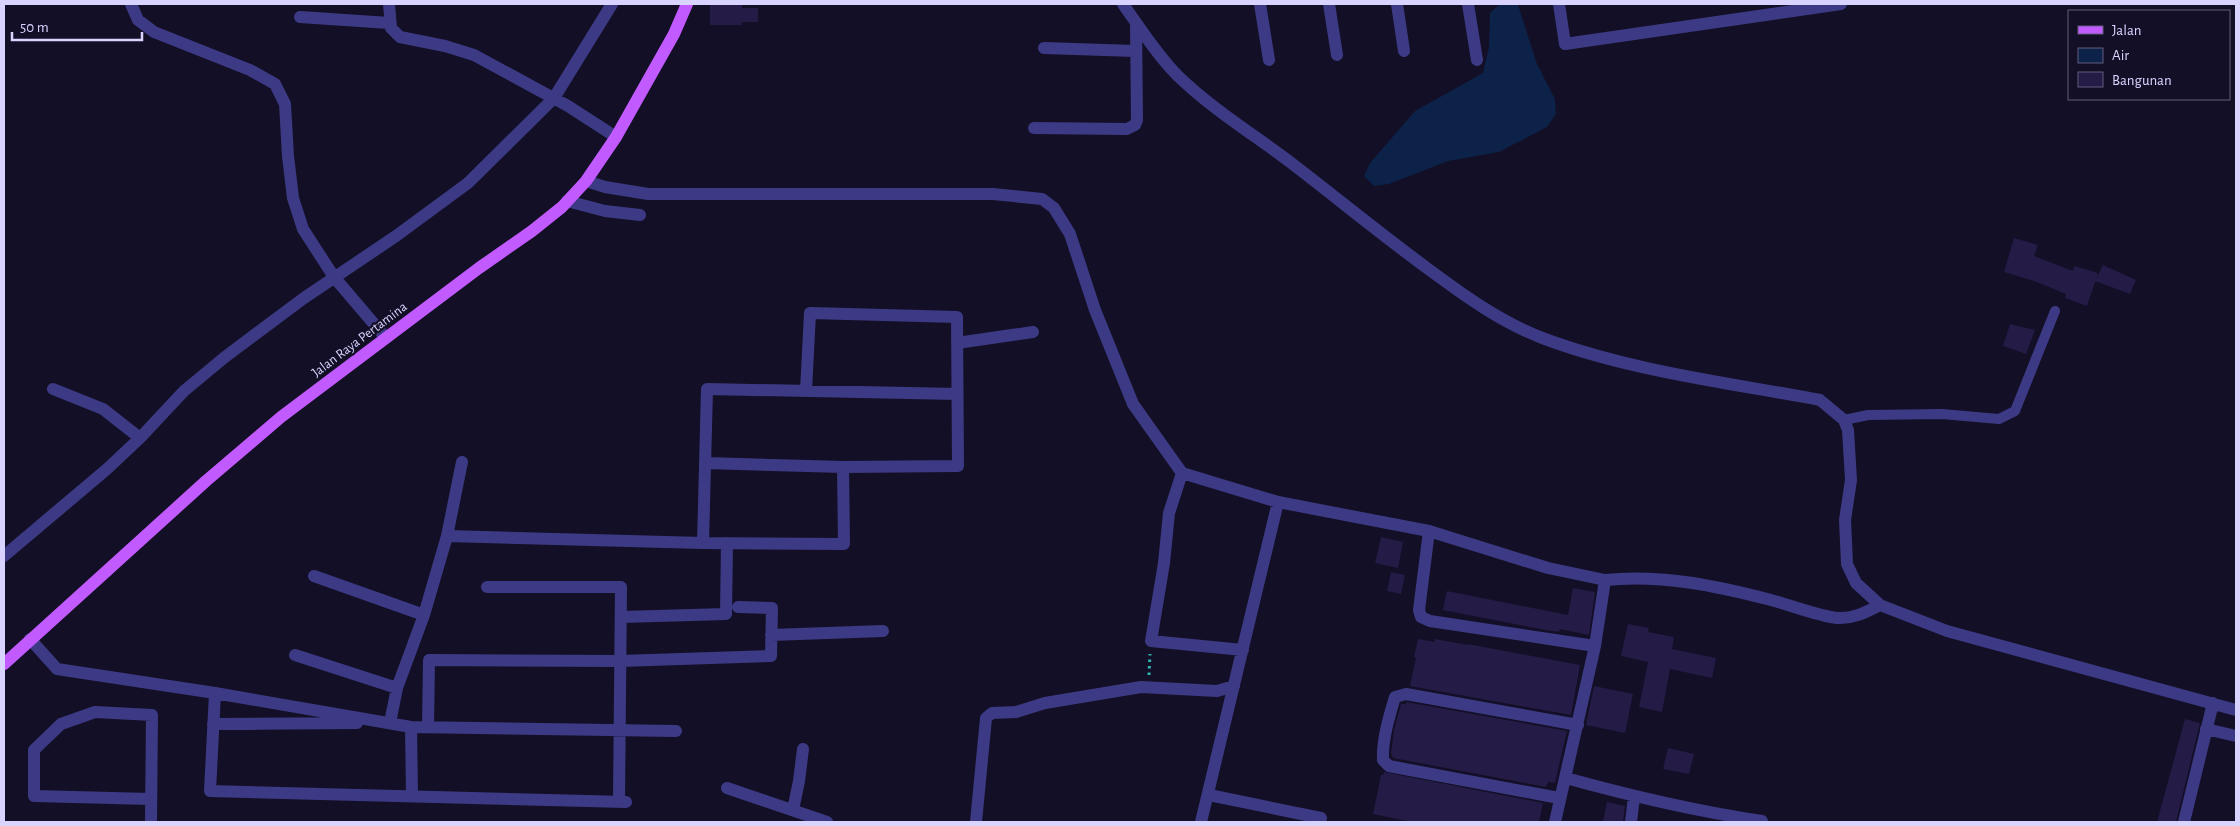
<svg xmlns="http://www.w3.org/2000/svg" width="2240" height="826" font-family="'Alegreya Sans',sans-serif">
	<style>
		.water { fill: #0c2248 }
		.building { fill: #241b47 }
		.lines { fill: none; stroke-linecap: round; stroke-linejoin: round }
		.path { stroke: #2fb8b0; stroke-width: 3; stroke-dasharray: 2.5 4; stroke-linecap: butt }
		.lane { stroke: #3d3a85; stroke-width: 10 }
		.street { stroke: #3d3a85; stroke-width: 12 }
		.primary { stroke: #c25bff; stroke-width: 12 }
		.labels { text-anchor: middle; stroke-width: 4.5; stroke-linejoin: round; paint-order: stroke }
		.street-label { font-size: 14px; fill: #d9d4ff; stroke: #130f26 }
	</style>
	<rect width="100%" height="100%" fill="#130f26"/>
	<path class="water" d="M1500,4L1518,5L1537,64L1555,99L1556,114L1547,127L1499,152L1448,161L1389,184L1374,186L1364,176L1370,163L1415,111L1483,73L1489,47L1490,13Z"/>
	<path class="building" d="M710,4H742V8H758V22H742V25H710Z
		M2014,238L2038,245L2034,256L2073,271L2074,266L2098,273L2087,306L2065,298L2066,294L2037,282L2004,272Z
		M2103,265L2136,280L2130,294L2095,281Z
		M2010,324L2035,330L2026,354L2003,346Z
		M1381,537L1403,542L1398,568L1375,563Z
		M1391,572L1405,575L1401,594L1387,591Z
		M1573,588L1595,592L1589,635L1560,629L1559,632L1545,630L1443,610L1447,591L1568,615Z
		M1628,624L1649,628L1648,632L1674,637L1672,649L1716,658L1712,678L1670,669L1662,712L1639,707L1648,662L1621,656Z
		M1418,639L1435,642V639L1468,645V644L1580,665L1571,715L1410,686L1416,658L1414,657Z
		M1594,686L1633,694L1625,733L1586,725Z
		M1406,702L1567,731L1555,783L1548,782L1546,787L1393,758L1391,753L1394,730L1401,704H1406Z
		M2185,719L2200,723L2176,822H2157Z
		M1668,748L1694,754L1689,774L1663,769Z
		M1384,772L1543,803L1539,822H1412L1373,814L1381,775H1383Z
		M1607,802L1625,806L1623,822H1603Z"/>
	<g class="lines">
		<path class="path" d="M1149,675L1150,654"/>
		<path class="lane" d="M1844,420L1868,415L1942,414L1999,419L2015,411L2055,311"/>
		<path class="street" d="M131,4L138,20L154,32L250,70L275,84L285,104L288,156L293,198L303,229L334,277L386,338
			M389,4L391,28L400,37L445,46L474,55L568,106L616,137
			M1123,4C1140,28 1157,55 1178,76C1212,109 1253,134 1290,162C1337,198 1383,236 1431,271C1466,297 1504,324 1545,339C1631,371 1730,383 1820,400L1844,420L1848,430L1851,480L1845,520L1847,564L1856,583L1880,605L1947,631L2236,710
			M1260,4L1269,60
			M1329,4L1337,55
			M1397,4L1404,51
			M1468,4L1477,60
			M1559,4L1565,44L1841,4
			M300,17L389,23
			M1044,48L1135,51
			M1034,128L1127,129L1135,125L1137,120L1136,23
			M586,181L605,187L648,194H993L1042,199L1054,208L1070,234L1095,310L1133,404L1182,473
			M567,201L605,211L640,215
			M957,343L1033,332
			M53,389L103,409L140,438
			M706,463L843,467L958,466L957,317L810,313L806,391
			M447,536L703,543L844,544L843,467
			M703,543L707,389L957,394
			M4,556L107,469L140,438L184,391L225,357L304,298L396,236L468,183L554,98L612,4
			M314,576L424,615
			M487,587H621L619,801
			M621,617L726,614L727,543
			M771,635L883,631
			M30,639L57,669L215,693L210,791L626,802
			M1595,646L1430,621L1421,617L1419,610L1429,531L1548,568L1605,580
			M1243,650L1151,641L1164,563L1169,513L1182,473L1278,502L1429,531
			M295,655L397,688
			M215,693L411,727L676,731
			M390,723L397,688L424,615L447,536L462,462
			M213,724L357,723
			M411,727L412,796
			M428,727L429,660L620,661L771,656L772,608L738,607
			M2206,729L2236,736
			M1566,778C1631,796 1695,811 1762,821
			M727,788L827,822
			M1209,795L1321,818
			M1559,798L1389,766L1383,760C1382,740 1389,717 1395,697L1406,694L1578,725
			M793,810L799,781L803,749
			M151,822L152,715L95,712L61,724L34,750V796L151,799
			M976,822L986,718L992,713L1016,712L1045,703L1141,687L1217,691L1234,686
			M1201,822L1278,502
			M1555,822L1595,646L1605,580C1661,574 1717,586 1771,600C1790,605 1818,616 1837,618C1854,619 1866,612 1880,605
			M1631,822L1634,797
			M2184,822L2213,703"/>
		<path class="primary" d="M4,664L206,481L281,417L479,268L532,231L562,207L586,181L616,137L674,34L687,4"/>
	</g>
	<g class="labels">
		<g class="street-label">
			<text transform="translate(359 339) rotate(-37)" y="5">Jalan Raya Pertamina</text>
		</g>
	</g>
	<rect width="2240" height="826" fill="none" stroke="#d9d4ff" stroke-width="10"/>
	<rect x="2068" y="10" width="162" height="90" fill="#130f26" stroke="#625e7d"/>
	<rect x="2078" y="26" width="25" height="8" fill="#c25bff" stroke="#625e7d"/>
	<text x="2112" y="35" font-size="15" fill="#d9d4ff">Jalan</text>
	<rect x="2078" y="48" width="25" height="15" fill="#0c2248" stroke="#625e7d"/>
	<text x="2112" y="60" font-size="15" fill="#d9d4ff">Air</text>
	<rect x="2078" y="72" width="25" height="15" fill="#241b47" stroke="#625e7d"/>
	<text x="2112" y="85" font-size="15" fill="#d9d4ff">Bangunan</text>
	<path d="M12 32v8h130v-8" fill="none" stroke="#d9d4ff" stroke-width="2.5"/>
	<text x="20" y="32" font-size="15" fill="#d9d4ff" stroke="#130f26" stroke-width="4" paint-order="stroke">50 m</text>
</svg>
